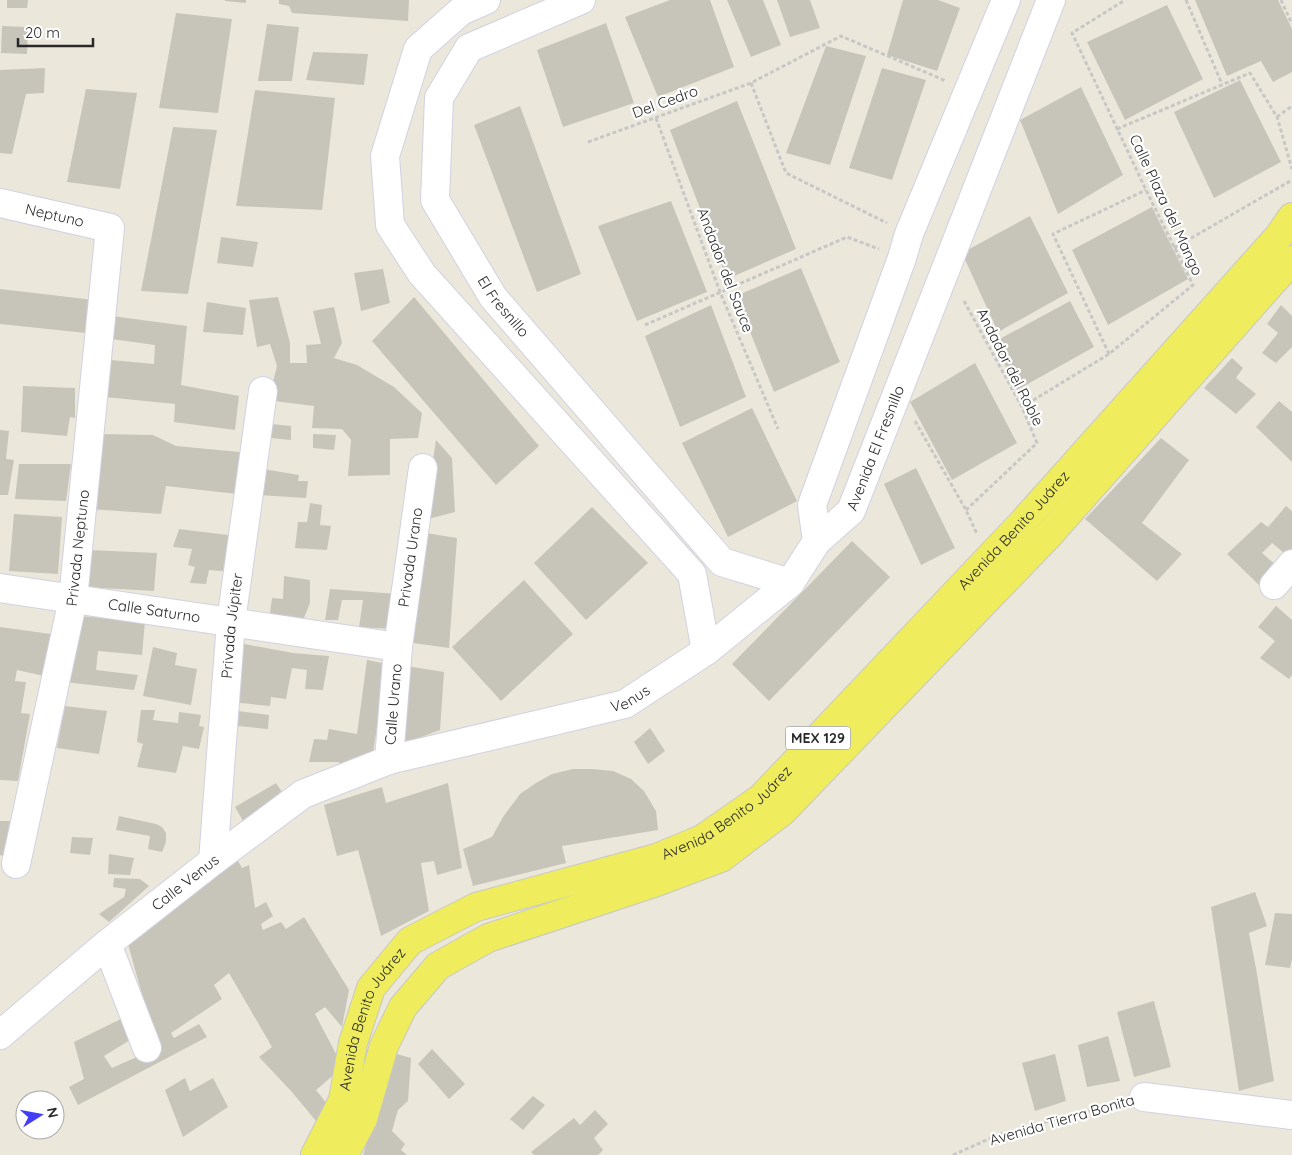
<svg xmlns="http://www.w3.org/2000/svg" width="1292" height="1155" font-family="Quicksand,sans-serif">
	<style>
		.building { fill: #c7c5ba }
		.lines { fill: none; stroke-linecap: round; stroke-linejoin: round }
		.minor-casing { stroke: #d1d1e2; stroke-width: 30 }
		.major-casing { stroke: #c7c7c7; stroke-width: 30 }
		.path { stroke: #c7c7c7; stroke-width: 3; stroke-dasharray: 4 2.5; stroke-linecap: butt }
		.minor { stroke: #fff; stroke-width: 28 }
		.major { stroke: #efed5d; stroke-width: 28 }
		.labels { text-anchor: middle; stroke-width: 4.5; stroke-linejoin: round; paint-order: stroke }
		.shield { fill: #fff; stroke: #696969; stroke-width: 1 }
		.shield-label { font-size: 14px; font-weight: bold; fill: #292929 }
		.street-label { font-size: 15px; fill: #292929; stroke: #fff }
	</style>
	<rect width="100%" height="100%" fill="#ebe8db"/>
	<path class="building" d="M7,0H28L27,8H7Z
		M225,0H246V3L225,1Z
		M279,0H409L408,21L292,13L289,6L279,4Z
		M670,0H710L734,67L658,97L625,17Z
		M727,0H763L781,45L751,57Z
		M777,0H810L820,28L790,37Z
		M903,0H938L960,8L937,71L887,55Z
		M1195,0H1278L1292,29V72L1273,82L1261,61L1227,76Z
		M1167,5L1203,79L1125,120L1087,42Z
		M176,13L232,19L218,113L159,108Z
		M606,23L634,103L563,127L537,50Z
		M267,24L299,27L292,81H258Z
		M2,26L28,27L27,54L1,53Z
		M826,46L866,56L830,165L786,153Z
		M313,52L368,54L364,85L306,80Z
		M45,68L44,93L26,94L12,154L0,153V70Z
		M882,68L926,80L892,180L849,168Z
		M1240,80L1281,162L1214,198L1174,112Z
		M1081,87L1123,175L1058,214L1020,120Z
		M86,89L137,93L120,189L67,182Z
		M255,90L335,98L322,210L236,206Z
		M737,101L796,249L727,279L670,130Z
		M520,106L581,274L537,292L474,125Z
		M173,127L217,130L188,294L141,291Z
		M671,201L707,292L637,321L598,226Z
		M1152,207L1188,279L1108,325L1072,250Z
		M1030,216L1068,293L998,332L962,253Z
		M221,237L258,242L253,267L217,263Z
		M801,268L840,362L774,392L736,296Z
		M383,269L390,303L361,311L354,273Z
		M0,289L94,300L86,333L0,324Z
		M278,297L290,343V363H307L306,345L321,344L313,311L334,307L342,343L334,358L357,365L394,387L422,413L418,438L390,439V475L348,476L351,440L342,429L312,428L314,406L274,401L273,382L277,366L270,344L257,347L249,300Z
		M414,297L539,446L496,485L372,341Z
		M1070,301L1094,347L1017,390L994,342Z
		M207,302L246,308L243,335L203,332Z
		M711,305L746,397L680,427L645,336Z
		M1281,305L1292,316V347L1276,363L1262,353L1278,333L1267,324Z
		M112,316L187,326L181,385L239,396L235,430L174,422L175,404L105,397L111,360L154,364L155,345L111,339Z
		M1232,358L1243,368L1236,378L1256,394L1236,414L1204,388Z
		M975,363L1017,443L952,480L910,402Z
		M23,386L75,388V418L70,417L67,436L21,432Z
		M1279,401L1292,412V462L1256,427Z
		M752,408L797,501L728,537L682,443Z
		M272,424L291,426V440L270,438Z
		M0,430L9,431L6,459L14,460L8,495H0Z
		M101,434L153,435L176,446L240,452L237,494L166,486L161,514L90,509Z
		M313,434L336,435L334,450L313,448Z
		M1161,438L1189,460L1142,523L1182,554L1157,581L1085,519Z
		M436,440L452,458L455,512L424,520Z
		M19,464H71L66,501L15,499Z
		M916,468L955,548L921,565L884,484Z
		M263,469L299,475L298,481H308L306,498L258,495Z
		M310,503L322,505L320,525L331,526L327,550L295,548L298,522H307Z
		M1286,506L1292,511V556L1290,558L1272,543L1262,553L1277,566L1259,585L1227,554L1261,522L1268,527Z
		M592,507L648,563L586,620L534,563Z
		M14,514L62,517L58,574L9,571Z
		M179,529L236,536L232,572L209,570L206,584L190,583L195,567L188,565L192,549L173,547Z
		M426,533L457,538L449,648L406,642Z
		M852,541L890,577L769,701L732,664Z
		M88,550L157,553L154,591L84,587Z
		M284,576L310,580V603L302,623L269,621L272,598L283,599Z
		M524,580L573,634L501,701L452,647Z
		M330,589L398,594L394,629L359,627L363,600H342L338,620H325Z
		M1276,606L1292,620V675L1289,679L1260,658L1275,641L1258,627Z
		M80,616L145,622L142,655L98,651L96,670L138,675L134,690L65,682Z
		M0,627L51,634L44,676L17,670L15,681L26,682L21,713L30,714L18,781L0,780Z
		M239,643L293,653L329,656L323,690L305,689L307,670L292,668L286,699L271,697L270,706L230,702Z
		M153,647L177,653L175,665L197,669L191,705L143,696Z
		M367,660L387,664L372,759L340,769L339,762H309L314,739L327,740L329,729L357,734Z
		M400,665L444,672L440,730L392,748Z
		M65,706L107,711L99,754L57,748Z
		M141,710H155L153,720L178,723L179,712L201,715L199,726L204,727L199,749L183,746L176,773L137,767L143,744L137,742Z
		M230,710L269,715L268,729L227,725Z
		M650,728L665,751L648,764L634,742Z
		M573,769H592L613,771L631,779L644,791L656,811L658,830L562,846L566,863L473,886L463,849L492,837L503,817L520,794L536,783L552,774Z
		M276,783L284,795L243,821L235,807Z
		M448,783L462,868L437,875L434,861L421,863L429,911L381,936L358,850L337,856L324,805L382,787L386,803Z
		M119,816L156,824L162,827L166,833V842L162,852L148,849L150,836L116,830Z
		M0,821H12L4,856L0,855Z
		M72,837L93,838L90,855L70,853Z
		M109,854L134,858L130,875L108,874Z
		M234,854L242,868L249,865L255,908L266,902L273,916L261,924L263,930L281,922L286,929L304,917L349,990L342,1027L325,1007L315,1014L343,1067L316,1090L328,1105L316,1121L292,1092L259,1057L272,1047L229,973L214,985L222,999L171,1033L174,1038L199,1024L207,1037L78,1105L69,1087L84,1079L74,1042L123,1018L130,1040L104,1056L112,1068L157,1048L126,937Z
		M114,878L140,879L149,886L109,922L99,914L124,897L126,889L113,887Z
		M1255,892L1267,926L1249,933L1256,968L1274,1081L1239,1091L1211,907Z
		M1275,913L1292,914V960L1290,968L1265,965Z
		M1154,1001L1171,1067L1134,1077L1117,1012Z
		M1108,1036L1120,1081L1087,1087L1078,1045Z
		M432,1049L465,1084L449,1099L418,1064Z
		M393,1053L411,1058L408,1101L398,1110L392,1131L405,1144L401,1150L407,1155H363Z
		M1055,1054L1066,1101L1035,1111L1022,1063Z
		M185,1078L190,1091L213,1078L228,1107L183,1137L165,1090Z
		M533,1096L545,1105L523,1130L510,1119Z
		M595,1110L608,1124L594,1138L603,1150L598,1155H534L531,1152L574,1118L580,1125Z"/>
	<g class="lines">
		<defs>
			<g id="minor">
				<path d="M486,0L461,11L418,49L385,156L390,225L422,274L692,574L706,651"/>
				<path id="s1" d="M581,0L469,48L439,98L435,200L493,297L722,562L790,583"/>
				<path id="s2" d="M0,203L110,228L73,599L16,864"/>
				<path d="M817,541L812,505L902,258L909,234L1006,0"/>
				<path d="M1274,585L1292,564"/>
				<path id="s3" d="M0,588L398,647"/>
				<path id="s4" d="M389,760L398,647L423,468"/>
				<path id="s5" d="M213,861L231,622L263,391"/>
				<path d="M107,944L147,1048"/>
				<path id="s6" d="M0,1035L107,944L213,861L303,794L389,760L625,704L706,651L790,583L817,541L851,511L1051,0"/>
				<path d="M1144,1097L1292,1115"/>
			</g>
			<g id="major">
				<path id="s7" d="M315,1155L343,1100L353,1043L371,988L410,941L476,907L656,858L702,839L761,798L1023,522L1278,237L1292,217"/>
				<path d="M344,1155L363,1119L384,1046L403,1007L438,966L488,938L657,882L721,858L782,812L1049,535L1292,260"/>
			</g>
		</defs>
		<use href="#minor" class="minor-casing"/>
		<use href="#major" class="major-casing"/>
		<path class="path" d="M1186,0L1222,84
			M1281,0L1292,24
			M751,83L786,173L887,223
			M1277,117L1292,106
			M656,118L720,292L778,429
			M1117,129L1250,73L1277,117L1292,169
			M588,142L751,83L841,36L946,81
			M1174,248L1292,180
			M964,301L1022,407L1037,443L966,510
			M645,325L847,237L879,249
			M1109,354L1053,234L1146,190
			M1022,407L1109,354L1193,285L1146,190L1072,33L1125,0
			M915,421L966,510L977,534
			M953,1155L1000,1134L1119,1103"/>
		<use href="#minor" class="minor"/>
		<use href="#major" class="major"/>
	</g>
	<g class="labels">
		<rect class="shield" x="785.5" y="726.5" width="65" height="23" rx="4"/>
		<g class="shield-label">
			<text x="818" y="743">MEX 129</text>
		</g>
		<g class="street-label">
			<text transform="translate(665 102) rotate(-20)" y="5">Del Cedro</text>
			<text transform="translate(1166 205) rotate(65)" y="5">Calle Plaza del Mango</text>
			<text dy="5" stroke="none"><textPath href="#s2" startOffset="56">Neptuno</textPath></text>
			<text transform="translate(725 270) rotate(69)" y="5">Andador del Sauce</text>
			<text dy="5" stroke="none"><textPath href="#s1" startOffset="409">El Fresnillo</textPath></text>
			<text transform="translate(1010 367) rotate(63)" y="5">Andador del Roble</text>
			<text dy="5" stroke="none"><textPath href="#s6" startOffset="1090">Avenida El Fresnillo</textPath></text>
			<text dy="5" stroke="none"><textPath href="#s7" startOffset="989">Avenida Benito Juárez</textPath></text>
			<text transform="translate(78 548) rotate(-84)" y="5">Privada Neptuno</text>
			<text dy="5" stroke="none"><textPath href="#s4" startOffset="204">Privada Urano</textPath></text>
			<text dy="5" stroke="none"><textPath href="#s3" startOffset="156">Calle Saturno</textPath></text>
			<text dy="5" stroke="none"><textPath href="#s5" startOffset="236">Privada Júpiter</textPath></text>
			<text dy="5" stroke="none"><textPath href="#s6" startOffset="729">Venus</textPath></text>
			<text dy="5" stroke="none"><textPath href="#s4" startOffset="56">Calle Urano</textPath></text>
			<text dy="5" stroke="none"><textPath href="#s7" startOffset="584">Avenida Benito Juárez</textPath></text>
			<text dy="5" stroke="none"><textPath href="#s6" startOffset="240">Calle Venus</textPath></text>
			<text dy="5" stroke="none"><textPath href="#s7" startOffset="149">Avenida Benito Juárez</textPath></text>
			<text transform="translate(1062 1120) rotate(-16)" y="5">Avenida Tierra Bonita</text>
		</g>
	</g>
	<g transform="translate(40 1115) rotate(79)"><circle r="24" fill="#ffffff" stroke="#a9a9a9"/>
	<path d="M0-4L9 19L0 12L-9 19Z" fill="#443df7"/>
	<text y="-8" font-size="14" font-weight="bold" text-anchor="middle" fill="#292929">N</text>
	</g>
	<path d="M18 38v8h75v-8" fill="none" stroke="#292929" stroke-width="2.5"/>
	<text x="25" y="38" font-size="15" fill="#292929" stroke="#ffffff" stroke-width="4" paint-order="stroke">20 m</text>
</svg>
